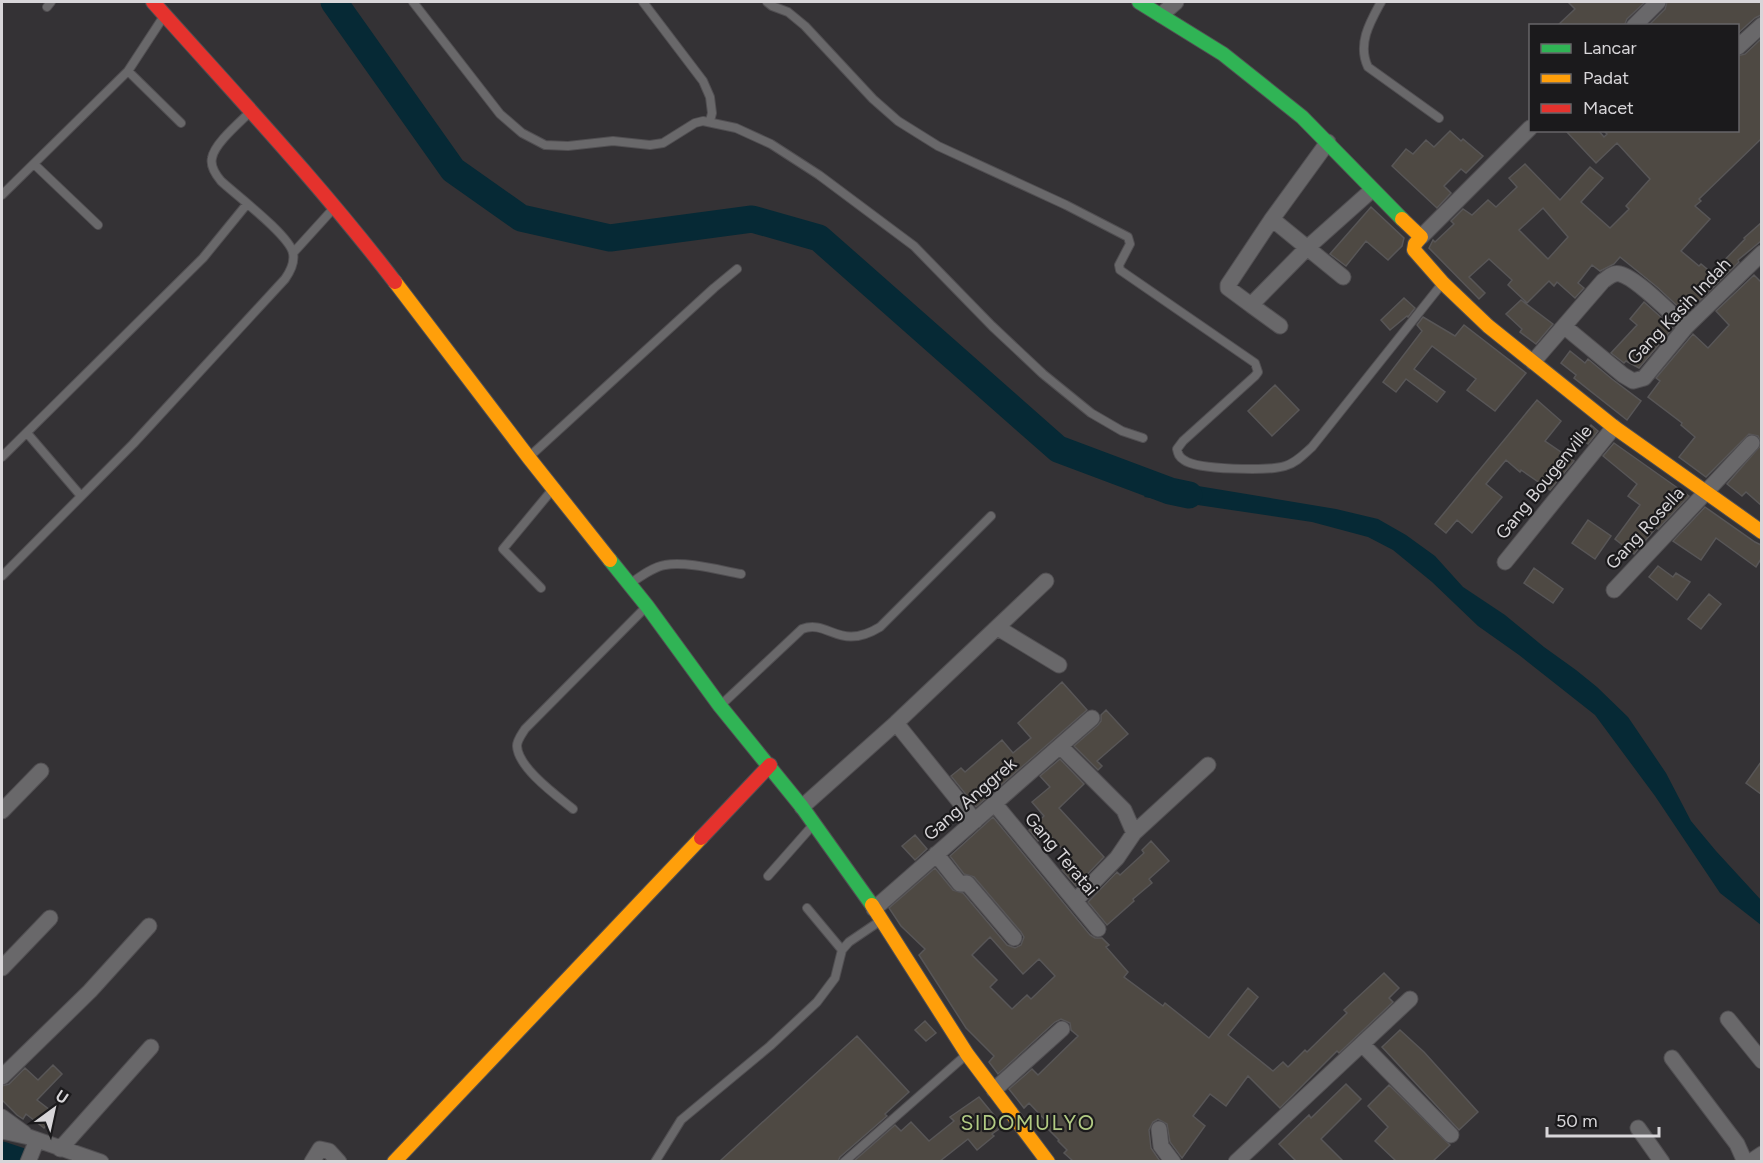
<svg xmlns="http://www.w3.org/2000/svg" width="1763" height="1163" font-family="Figtree,sans-serif">
	<style>
		.water { fill: #062935 }
		.lines { fill: none; stroke-linecap: round; stroke-linejoin: round }
		.river { stroke: #062935; stroke-width: 27 }
		.building { fill: #4e4943; stroke: #585657; stroke-width: 1.5; fill-rule: evenodd }
		.lane-casing { stroke: #514f52; stroke-width: 10 }
		.street-casing { stroke: #514f52; stroke-width: 17 }
		.fast-casing { stroke: #514f52; stroke-width: 16 }
		.slow-casing { stroke: #514f52; stroke-width: 16 }
		.jam-casing { stroke: #514f52; stroke-width: 16 }
		.lane { stroke: #69686a; stroke-width: 8 }
		.street { stroke: #69686a; stroke-width: 15 }
		.fast { stroke: #30b455; stroke-width: 14 }
		.slow { stroke: #ff9f0a; stroke-width: 14 }
		.jam { stroke: #e5322d; stroke-width: 14 }
		.labels { text-anchor: middle; stroke-width: 4.5; stroke-linejoin: round; paint-order: stroke }
		.street-label { font-size: 18px; fill: #d8d6d9; stroke: #1b1a1c }
		.quarter-label { font-size: 21px; letter-spacing: 1.5px; fill: #b2cb83; stroke: #1b1a1c }
	</style>
	<rect width="100%" height="100%" fill="#343235"/>
	<path class="water" d="M1157,482L1186,484L1336,509L1378,519L1406,535L1435,556L1463,587L1505,615L1544,647L1576,670L1597,687L1628,717L1666,773L1691,821L1716,851L1761,900V925L1720,893L1655,796L1595,715L1519,655L1478,626L1432,582L1393,550L1368,537L1312,522L1144,497Z"/>
	<g class="lines">
		<path class="river" d="M334,2L453,170L521,218L610,238L752,219L819,238L1058,449L1170,491L1189,495
			M2,1155L23,1162"/>
	</g>
	<path class="building" d="M1568,2H1645L1627,19L1624,26H1557L1575,9Z
		M1667,2H1761V15L1755,18L1737,34V26H1648L1665,9Z
		M1761,39V139L1699,199L1701,201L1695,206L1710,219L1681,251L1699,266L1701,264L1712,273L1745,239L1744,238L1761,223V241L1738,260L1739,262L1686,314L1657,287L1620,257L1614,264L1600,271L1592,265L1578,283L1584,288L1575,298L1557,282L1554,286L1549,281L1527,303L1508,285L1512,280L1489,259L1469,277L1485,293L1479,299L1429,248L1433,240L1435,242L1454,224L1451,221L1463,209L1472,215L1488,200L1496,207L1517,187L1509,178L1525,164L1560,200L1590,167L1603,178L1581,202L1610,228L1629,209L1626,206L1650,179L1617,143L1596,163L1565,130H1598L1604,137L1607,134L1603,130H1737V56L1745,54ZM1543,208L1568,237L1548,259L1519,230Z
		M1450,131L1461,141L1463,139L1483,156L1466,173L1461,169L1444,186L1451,193L1437,208L1392,166L1406,149L1413,154L1426,140L1434,147Z
		M1371,207L1404,238L1402,246L1388,260L1366,241L1346,266L1330,254Z
		M1754,275L1761,282V443L1758,436L1749,434L1706,477L1679,457L1695,437L1681,425L1682,423L1648,397L1660,381L1656,378L1693,334L1708,348L1729,325L1716,311Z
		M1404,298L1415,308L1408,317L1407,316L1390,330L1381,320Z
		M1521,300L1553,324L1536,344L1520,332L1522,329L1506,314Z
		M1644,302L1673,328L1639,368L1626,361L1624,363L1611,353L1637,325L1630,319Z
		M1423,317L1455,336L1464,325L1526,373L1495,411L1467,390L1476,379L1432,346L1414,369L1445,392L1437,402L1406,379L1396,392L1383,382L1422,331L1417,325Z
		M1570,351L1585,363L1588,359L1612,379L1641,401L1627,420L1574,378L1576,375L1561,363Z
		M1275,385L1299,410L1272,436L1248,411Z
		M1537,400L1561,421L1545,441L1574,461L1550,490L1521,470L1520,472L1506,460L1486,484L1502,497L1472,533L1457,520L1446,533L1435,524Z
		M1591,425L1598,431L1588,444L1580,438Z
		M1614,443L1689,496L1658,529L1656,528L1634,554L1615,539L1640,505L1628,496L1637,484L1603,456Z
		M1761,445V505L1746,492L1742,496L1727,484Z
		M1705,507L1755,542L1761,545V559L1756,567L1716,538L1701,560L1673,541Z
		M1588,520L1611,536L1595,559L1572,543Z
		M1658,566L1673,577L1676,573L1690,582L1677,600L1649,577Z
		M1534,568L1563,589L1553,603L1524,583Z
		M1709,594L1721,604L1701,629L1688,619Z
		M1062,682L1087,710L976,807L951,776L961,768L965,772L1002,740L1013,753L1031,738L1018,723Z
		M1106,710L1128,734L1097,761L1102,766L1098,770L1074,746L1098,725L1101,721V715Z
		M1060,759L1084,784L1059,808L1104,857L1076,886L1062,870L1073,861L1047,832L1038,841L1029,830L1044,816L1032,802L1050,787L1040,776Z
		M1761,762V794L1746,783Z
		M993,817L1090,935L1095,938H1102L1109,945L1106,947L1128,972L1124,977L1163,1006L1165,1003L1209,1038L1248,988L1258,997L1228,1035L1273,1071L1283,1062L1288,1067L1305,1050L1307,1052L1347,1013L1344,1010L1384,973L1399,988L1389,998L1393,1002L1339,1053L1337,1051L1280,1108L1248,1076L1226,1106L1210,1094L1193,1116L1205,1126L1182,1158L1170,1142L1167,1124L1158,1119L1153,1122L1149,1130L1151,1148L1160,1161H1073L1064,1153L1067,1150L1058,1141L1059,1140L1044,1125L1047,1122L1029,1103L1024,1108L1009,1089L1032,1069L1038,1075L1078,1036L1071,1030L1070,1023L1061,1019L1055,1022L998,1074L989,1062L994,1056L966,1028L919,955L925,949L901,926L889,908L935,868L953,890L963,893L1007,945L1015,948L1021,945L1024,937L1021,932L974,877L964,874L950,856ZM990,937L1023,974L1039,959L1055,976L1031,999L1027,995L1012,1009L990,987L997,980L972,955Z
		M915,835L927,849L915,860L902,846Z
		M1151,841L1169,861L1149,879L1152,883L1133,899L1134,901L1107,925L1088,902L1117,872L1120,875L1144,853L1142,850Z
		M925,1021L936,1033L926,1041L915,1030Z
		M1400,1030L1424,1052L1478,1112L1459,1130L1382,1047Z
		M857,1036L909,1092L885,1114L887,1116L840,1157L838,1161H720Z
		M53,1065L62,1074L37,1100L55,1114L44,1128L26,1114L23,1119L17,1115L2,1100V1086L9,1084L25,1068L38,1080Z
		M1346,1084L1361,1099L1321,1139L1343,1161H1296L1279,1144L1309,1115L1311,1118Z
		M1389,1085L1450,1145L1433,1161H1396L1375,1141L1388,1127L1368,1106Z
		M979,1097L1003,1126L992,1134L994,1136L977,1150L968,1139L940,1161H854L895,1125L901,1131L911,1122L929,1141L954,1121L950,1117Z"/>
	<g class="lines">
		<defs>
			<path id="lane" d="M413,2L500,114L522,133L545,145L568,146L613,141L650,145L663,143L695,123L703,121L736,128L771,144L819,175L914,246L992,326L1043,374L1091,413L1122,431L1143,438
				M643,2L703,81L710,97L712,113L710,121
				M767,2L772,6L788,12L805,26L873,99L898,121L938,146L1066,205L1128,237L1130,244L1119,265L1120,270L1255,363L1258,372L1255,376L1183,441L1177,449C1178,454 1179,457 1184,460C1197,470 1269,471 1285,466C1296,463 1304,454 1312,447L1441,285
				M1381,2C1370,22 1357,44 1368,67L1439,118
				M47,7L51,2
				M128,71L181,123
				M34,164L98,225
				M2,195L128,71L164,16
				M293,253L333,209
				M27,433L81,496
				M2,457L203,258L247,204
				M529,457L714,288L737,269
				M2,576L133,444L285,279C290,272 295,263 293,253C289,235 236,195 221,181C216,175 210,166 212,158C214,144 239,123 250,112
				M631,583C641,576 653,567 665,565C686,561 719,570 741,574
				M541,588L503,549L552,490
				M721,705L802,629C829,619 839,652 880,627L991,516
				M573,809C557,796 518,768 517,746C517,740 522,734 525,729L646,607
				M768,876L813,825
				M807,908L842,950
				M655,1162L681,1120L770,1046L817,1002L835,978L842,950L849,942L880,921
				M844,1162L966,1055"/>
			<path id="street" d="M1161,15L1176,2
				M1634,26L1658,2
				M1738,47L1762,25
				M1272,219L1328,142
				M1421,237L1530,128
				M1251,305L1228,288V285L1272,219L1343,277
				M1280,326L1251,305L1307,248L1372,190
				M1565,327L1623,375L1633,381L1644,378L1686,327L1762,253
				M1533,362L1603,281C1609,277 1613,272 1620,274C1637,278 1672,315 1686,327
				M1505,562L1614,427
				M1614,590L1752,443
				M998,628L1059,665
				M896,723L975,821
				M1060,746L1124,810L1134,833
				M994,803L1098,929
				M802,807L896,723L1046,581
				M2,811L41,771
				M936,854L960,884L967,883L1014,938
				M1075,901L1117,858L1134,833L1208,765
				M874,909L1092,718
				M2,968L50,918
				M1728,1019L1762,1061
				M1362,1044L1451,1135
				M1672,1058L1737,1144L1745,1162
				M2,1077L90,991L149,926
				M994,1090L1062,1029
				M2,1117L24,1133
				M1638,1128L1662,1162
				M1159,1129L1161,1146L1173,1162
				M2,1131L29,1137L101,1162
				M60,1149L151,1047
				M28,1162L37,1140
				M312,1162L320,1149L329,1151L339,1162
				M1236,1162L1410,999
				M1750,1162L1762,1154"/>
			<path id="fast" d="M1139,2L1223,54L1302,117L1402,219
				M610,560L647,606L720,706L802,807L872,905"/>
			<path id="slow" d="M1402,219L1421,237L1415,244L1414,250L1443,283L1488,326L1614,427L1762,532
				M395,282L529,458L610,560
				M872,905L967,1054L1048,1162
				M394,1162L701,838"/>
			<path id="jam" d="M153,2C235,94 320,184 395,282
				M701,838L770,765"/>
		</defs>
		<use href="#lane" class="lane-casing"/>
		<use href="#street" class="street-casing"/>
		<use href="#fast" class="fast-casing"/>
		<use href="#slow" class="slow-casing"/>
		<use href="#jam" class="jam-casing"/>
		<use href="#lane" class="lane"/>
		<use href="#street" class="street"/>
		<use href="#fast" class="fast"/>
		<use href="#slow" class="slow"/>
		<use href="#jam" class="jam"/>
	</g>
	<g class="labels">
		<g class="street-label">
			<text transform="translate(1679 311) rotate(-46)" y="6">Gang Kasih Indah</text>
			<text transform="translate(1544 482) rotate(-51)" y="6">Gang Bougenville</text>
			<text transform="translate(1645 528) rotate(-47)" y="6">Gang Rosella</text>
			<text transform="translate(970 799) rotate(-41)" y="6">Gang Anggrek</text>
			<text transform="translate(1061 854) rotate(50)" y="6">Gang Teratai</text>
		</g>
		<g class="quarter-label">
			<text x="1028" y="1130">SIDOMULYO</text>
		</g>
	</g>
	<rect width="1763" height="1163" fill="none" stroke="#d8d6d9" stroke-width="6"/>
	<rect x="1529" y="24" width="210" height="108" fill="#1b1a1c" stroke="#676568" stroke-width="1.5"/>
	<rect x="1541" y="44" width="30" height="9" fill="#30b455" stroke="#676568" stroke-width="1.5"/>
	<text x="1583" y="54" font-size="18" fill="#d8d6d9">Lancar</text>
	<rect x="1541" y="74" width="30" height="9" fill="#ff9f0a" stroke="#676568" stroke-width="1.5"/>
	<text x="1583" y="84" font-size="18" fill="#d8d6d9">Padat</text>
	<rect x="1541" y="104" width="30" height="9" fill="#e5322d" stroke="#676568" stroke-width="1.5"/>
	<text x="1583" y="114" font-size="18" fill="#d8d6d9">Macet</text>
	<g transform="translate(54 1109) rotate(33)" stroke="#1b1a1c" stroke-width="4.5" paint-order="stroke">
	<path d="M0-4.5L10 22L0 15L-10 22Z" fill="#d8d6d9"/>
	<text y="-9" font-size="16" font-weight="bold" text-anchor="middle" fill="#d8d6d9">U</text>
	</g>
	<path d="M1547 1127v9h112v-9" fill="none" stroke="#d8d6d9" stroke-width="3"/>
	<text x="1556" y="1127" font-size="18" fill="#d8d6d9" stroke="#1b1a1c" stroke-width="4.5" paint-order="stroke">50 m</text>
</svg>
